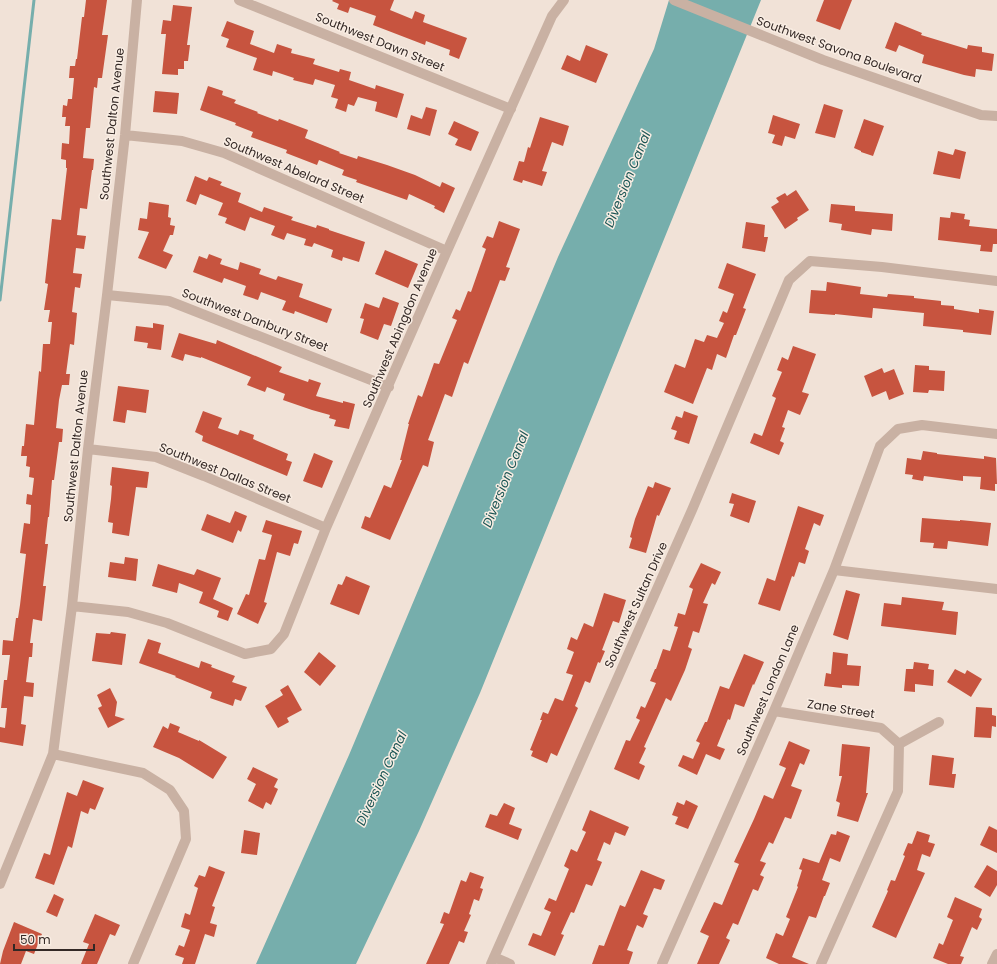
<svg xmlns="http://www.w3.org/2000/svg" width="997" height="964" font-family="Poppins,sans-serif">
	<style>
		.water { fill: #76aeac }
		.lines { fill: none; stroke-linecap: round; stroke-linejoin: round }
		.stream { stroke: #76aeac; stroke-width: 3 }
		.building { fill: #c7543f }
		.minor { stroke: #c9b1a3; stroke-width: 10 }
		.labels { text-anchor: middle; stroke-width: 3; stroke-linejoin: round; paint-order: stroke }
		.street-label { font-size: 12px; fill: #332825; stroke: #f9ede3 }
		.water-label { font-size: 13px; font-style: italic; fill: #1b5554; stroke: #f9ede3 }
	</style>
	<rect width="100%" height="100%" fill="#f1e2d7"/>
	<path class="water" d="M669,0H761L480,693L419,831L356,964H256L349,755L558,257L654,49Z"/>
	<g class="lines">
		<path class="stream" d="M0,300L34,0"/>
	</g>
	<path class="building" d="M86,0H107L102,35H108L102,78H98L97,88L94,87L90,128H86L83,158L94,159L93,170H92L87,209L80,208L77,235L86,236L84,249L76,248L73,273L82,274L80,288L75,287L72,312L77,313L74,345L70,344L66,374H70L69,385H62L59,400L56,428L63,429L62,442H59L54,480H52L49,517H48L45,544H48L43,586H46L42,621L33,619L30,643H33L32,657H29L26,682L34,683L33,697L24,696L21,724L26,725L23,746L0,742V727L5,728L7,708H1L4,680H7L10,655H2L3,640L13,641L16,618H18L20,605L26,554L20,553L24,523L30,524L31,505L26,504L27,494L32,495L34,478L29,477L30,467L26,466L27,456H21L22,446H24L26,424L34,425L39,371L41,372L43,344H50L52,322H48L50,310H44L48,284L45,283L52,219L61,220L67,168H66V160L61,159L62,143L69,144L70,126H65L66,117H62L63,105L67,106L68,99H72L74,78H69L70,66H75L76,59H77L82,17H84Z
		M333,0H394L390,10L412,19L415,11L425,15L423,22L467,38L459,59L449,55L450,50L426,41L425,45L373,25L376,16L350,7L348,13L337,9L339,4L332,1Z
		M824,0H852L840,30L816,21Z
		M173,5L192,7L187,45H190L188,61H184V69H178V75L162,74L166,34H161L163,20L171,21Z
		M227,21L254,31L250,44L274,53L277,44L292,49L291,53L315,59L313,64L339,72L340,69L351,72L349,80L375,89L376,85L404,94L397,118L375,111L377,102L358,97L354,106L348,104L346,112L335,108L338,99L331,97L335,85L315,79L313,85L293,80L294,78L273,71L272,76L253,70L257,58L226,47L229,39L221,36Z
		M895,22L922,33L921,35L967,49L968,45L982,47V52L994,54L992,71L976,69L975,77L964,75L922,63L924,55L899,45L896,52L885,48Z
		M586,45L608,54L596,83L561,69L567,55L580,61Z
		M208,86L223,91L222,95L236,100L234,103L258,112L257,113L278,121L279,119L308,130L305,138L340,152L339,153L357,159L358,156L387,165L415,175L440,187L442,182L455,188L444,213L434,208L435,206L409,194L407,200L356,182L357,180L342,175L344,170L319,160L317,165L286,153L287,150L251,137L253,132L235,125L236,123L200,110Z
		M155,91L179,93L177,114L153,112Z
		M824,104L843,110L835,138L815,133Z
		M426,107L437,110L430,136L407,129L411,115L422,119Z
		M773,115L800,124L795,139L785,136L782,146L772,143L775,135L768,133Z
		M540,117L569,126L563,146L552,142L542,171L547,172L542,186L523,180L522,183L513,180L519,161L524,162L528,147L530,148Z
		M864,119L884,126L873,156L861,152V151L854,148Z
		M454,121L479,132L471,151L455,145L458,139L448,134Z
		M955,149L966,152L960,179L933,174L938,151L953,155Z
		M195,176L207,181L209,177L222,182L220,185L241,193L238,202L262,212L264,207L293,217L291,220L316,228L317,225L329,229V230L365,242L359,262L343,257L342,261L331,257L333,250L314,243L312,247L304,245L306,239L287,233L284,240L271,235L275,226L250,217L245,231L225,223L227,218L218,215L223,203L200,194L196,205L186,201Z
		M796,190L809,210L797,218L798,220L785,229L771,207L779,202L776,198L785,193L787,196Z
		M149,202L169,205L168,217L171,218L170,225L175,226L173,235H170L163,251L173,255L166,269L138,258L149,232L138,230L140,218L147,219Z
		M831,204L855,206V211L893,214L892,231L872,229L871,235L841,230L842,224L829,222Z
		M951,212L965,214L964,219L970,220L969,226L997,229V244H993L992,252L980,251L981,245L938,240L940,217L950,218Z
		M499,221L520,229L506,267L510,268L505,281L500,280L468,364L464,362L452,397L445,394L428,440L434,442L428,467L423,465L390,540L361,528L365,516L370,518L384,485L391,488L402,460H400L409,424H408L418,395L422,397L434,363L439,364L457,320L452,318L456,309L460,311L468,291L471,292L486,249L482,247L487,236L493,238Z
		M746,222L765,225L764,237H768L765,252L742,248Z
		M385,250L418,264L408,288L375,274Z
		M209,254L222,259L220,264L238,270L240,262L261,269L259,274L276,280L278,276L303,284L299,297L332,309L327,323L295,311L294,314L282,310L286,301L261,292L258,300L243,295L246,286L224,278L222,283L193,272L199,256L207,259Z
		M727,263L756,274L743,308L746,309L736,335H734L726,358L717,354L712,370L707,368L693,404L664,392L675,364L685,368L695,339L704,342L707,335L717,338L724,323L719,321L723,311L727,313L734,294L718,288Z
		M827,282L861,287L860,294L887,297L888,294L914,296V298L941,301V305L954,306V309L979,313V309L994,311L991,335L963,332V330L923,326L924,313L873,308L872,318L835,314V315L809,313L811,290L826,291Z
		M383,297L399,303L391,326L384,324L378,340L360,333L364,319L360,318L365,303L379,308Z
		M153,323L164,325L161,350L147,348L148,343L134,341L136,326L153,328Z
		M179,333L216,344L217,340L282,367L279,372L308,382L309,379L321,383L316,396L343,403V401L355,404L349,429L334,426L336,420L329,418L330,415L312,410L283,400L285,394L267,387L265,392L247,385L251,377L201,357V358L185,354L183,361L171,357Z
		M793,346L816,354L802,392L809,394L800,415L788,410L782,427L785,428L780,441L784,443L779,455L750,443L754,433L762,436L776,398L772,396L782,372L777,370L782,357L788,360Z
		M915,365L929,366V370L945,371L944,391L929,390L928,393L913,392Z
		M882,368L884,373L894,369L904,394L889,400L886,391L872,397L864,376Z
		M118,386L149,390L146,413L127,410L125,423L113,421Z
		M203,411L222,418L218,428L238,435L240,430L254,435L253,439L288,454L286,460L292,462L287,476L202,441L203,436L195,432Z
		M684,411L698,416L689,444L674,439L677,431L671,429L676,416L682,418Z
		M923,451L937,453V454L984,459V456L996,458L997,484H995V491L980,489L981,477L963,476V481L924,476L923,481L912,479L913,475L905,474L907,458L921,460Z
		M314,453L333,461L322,488L303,481Z
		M112,467L149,472L147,488L136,487L129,536L112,533L113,523L108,522L111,499L112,486L110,485Z
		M655,482L671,488L659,516L657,515L646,553L629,548L632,538L630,537L635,519L648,486L653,488Z
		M732,493L756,501L749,523L730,516L734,504L729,503Z
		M798,506L824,515L820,526L814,523L805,549L809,551L805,564L799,562L794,577L792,576L780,611L758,604L767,578L775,581Z
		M235,511L247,516L241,532L238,530L233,543L201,530L207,514L230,523Z
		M922,518L960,521V520L991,523L988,546L948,541L947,549L933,548L934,543L920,542Z
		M266,520L302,531L298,544L294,543L290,556L277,552L264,602L267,603L258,624L237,614L246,594L249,595L259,559L265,560L272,535L262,532Z
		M125,557L138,559L136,581L108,577L110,562L124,564Z
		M701,563L721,572L715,585L712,583L703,603L708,604L699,633L693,631L688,647L692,649L685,670L671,701L666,698L644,747L646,748L639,763L645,766L639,780L614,769L626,740L630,741L640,720L636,718L641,706L645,708L656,683L650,681L655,669H656L663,649L670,651L678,627L674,626L678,613L685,615L693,589L689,587Z
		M158,564L194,575L197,569L221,578L213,599L233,608L228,621L217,617L219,611L199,603L203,592L179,583L177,593L152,586Z
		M346,576L370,586L359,615L330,604L338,584L342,585Z
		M846,590L860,594L848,640L833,635Z
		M604,593L626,600L619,623L613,621L602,650L605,651L600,663L598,662L590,683L585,681L575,706L578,708L557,756L551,753L547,763L531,756L533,751L530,750L542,720H540L543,712L548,714L555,698L563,701L573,675L566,673L574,652L567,649L571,637L577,640L584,623L593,627Z
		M902,597L944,602L942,610L958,612L956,635L881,626L884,603L901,605Z
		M111,632L126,634L122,665L92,661L96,633L110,634Z
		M148,639L161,643L158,653L199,668L201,661L212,665L211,667L235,676L232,682L247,687L241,701L235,699L233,706L210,698L212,692L175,677L176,676L139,663Z
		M319,652L336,666L320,686L304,672Z
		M833,652L848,654L847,665L861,666L859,686L842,685V688L824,686L826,673L831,674Z
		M744,654L764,662L754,685L753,684L744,707L735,704L730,720L728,719L717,746L725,749L720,760L706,754L697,775L678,766L683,755L693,759L700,743L696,741L705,722H707L720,686L729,689Z
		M914,662L929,664L928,669L934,670L933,686L915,684V692L904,691L906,669H913Z
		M955,669L965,674L967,670L982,679L971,697L947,682Z
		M288,685L302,710L287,718L289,722L278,728L265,706L283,695L280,690Z
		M110,688L117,702L115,716L125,719L108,728L98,708L102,706L97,695Z
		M976,707L992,708V715L996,716V727L992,726L991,738L974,737Z
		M170,723L180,727L178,732L199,741V740L227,757L213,779L179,758L153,747L163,726L168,729Z
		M789,741L810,750L804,765L800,763L791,786L802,790L791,819L785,817L773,844L769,842L760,861L766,863L760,875L764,877L758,891L753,889L738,925L733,923L726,938L730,940L719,964H697L709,936L700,932L714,902L722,905L739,864L734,862L754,819L764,795L773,799L786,768L779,765Z
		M842,744L870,747L866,793H868L858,822L837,816L840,803L836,801L842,776H839Z
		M932,755L954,758L952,774H956L954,788L929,785Z
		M253,767L278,779L274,787L278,789L271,805L266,802L263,809L248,801L256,784L247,779Z
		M83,780L104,788L95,810L90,808L88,814L81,811L72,848L68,846L54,885L35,878L44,853L50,855L67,792L77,796Z
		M686,800L698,806L688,829L675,824L678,817L672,815L677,802L684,805Z
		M504,803L515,808L509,824L522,829L518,840L485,827L490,814L497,816Z
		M590,810L629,827L625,836L615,832L610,845L604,842L597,860L602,862L592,886L586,884L574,913L571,912L561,934L564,935L555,956L528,945L533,933L541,936L551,912L544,909L549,898L556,901L569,869L564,866L571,849L577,852L586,832L582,830Z
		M989,826L997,830V853L980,845Z
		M244,830L260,833L257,855L241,853Z
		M837,831L850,836L840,862L830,858L822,880L830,883L825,896H824L816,918L809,916L792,957L809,964H779L766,958L776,933L783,936L790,919L786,917L798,887L797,886L802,870L799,869L803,858L819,863L831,834L836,835Z
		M917,831L930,835L928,842L935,844L930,857L922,854L917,870L925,873L896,938L872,927L888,891L887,890L891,880L895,881L905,856L903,855L908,843L912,844Z
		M987,865L997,871V885L990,897L974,887Z
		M209,866L225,872L212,906L215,907L210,923L217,925L214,937L205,934L195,964H182L184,958L175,955L179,945L184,947L190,930L181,927L185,913L190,915L198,888L194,886L199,875L205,877Z
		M641,870L665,880L661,890L654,888L643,914L648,916L643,928L637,925L627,950L633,952L629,964H592L599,945L604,946L620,905L625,907Z
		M470,872L484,877L480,888L483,889L479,901L474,899L469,914L471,915L464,931L468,932L464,943L459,941L449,964H426L444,924L440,923L444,912L449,914L461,880L466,882Z
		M54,894L64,899L57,917L46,912Z
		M955,897L982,909L979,917L982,919L977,930L972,927L960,956L964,957L961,964H948L933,958L939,943L943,945L953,920L947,917Z
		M95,914L120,925L115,936L110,934L97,964H81L89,944L83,942Z
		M14,922L42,934L34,954L26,951L21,964H0L3,951Z"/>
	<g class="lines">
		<path class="minor" d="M239,0L511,109
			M674,0L823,60L981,115L997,116
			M125,135L182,141L224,153L447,251
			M107,295L169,301L389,387
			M88,449L156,457L204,476L326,528
			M834,570L997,589
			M72,606L128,612L167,623L245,654L271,649L284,634L326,528L447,251L552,16L564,0
			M774,711L881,728L899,744
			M899,744L939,722
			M53,754L143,773L170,790L184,811L186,839L133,964
			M0,884L53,754L72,606L88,449L107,295L125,135L137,0
			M494,957L510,964
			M491,964L692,510L789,280L810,261L882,267L997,281
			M662,964L774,711L834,570L880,446L898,429L922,425L997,434
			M821,964L898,791L899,744
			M992,964L997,954"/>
	</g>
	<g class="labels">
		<g class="street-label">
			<text transform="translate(380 42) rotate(22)" y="4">Southwest Dawn Street</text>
			<text transform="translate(839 50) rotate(20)" y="4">Southwest Savona Boulevard</text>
			<text transform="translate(112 124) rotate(-84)" y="4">Southwest Dalton Avenue</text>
			<text transform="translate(294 170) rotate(23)" y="4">Southwest Abelard Street</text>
			<text transform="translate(255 320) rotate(21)" y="4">Southwest Danbury Street</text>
			<text transform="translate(400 328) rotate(-67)" y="4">Southwest Abingdon Avenue</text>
			<text transform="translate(76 446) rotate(-84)" y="4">Southwest Dalton Avenue</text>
			<text transform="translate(225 473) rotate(22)" y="4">Southwest Dallas Street</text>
			<text transform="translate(636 605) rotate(-66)" y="4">Southwest Sultan Drive</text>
			<text transform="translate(768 690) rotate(-67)" y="4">Southwest London Lane</text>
			<text transform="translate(841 709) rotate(9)" y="4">Zane Street</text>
		</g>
		<g class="water-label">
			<text transform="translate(627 179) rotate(-68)" y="5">Diversion Canal</text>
			<text transform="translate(505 479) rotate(-68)" y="5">Diversion Canal</text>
			<text transform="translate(381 778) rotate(-65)" y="5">Diversion Canal</text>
		</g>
	</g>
	<path d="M14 944v6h80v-6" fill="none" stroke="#332825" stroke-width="2"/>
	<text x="20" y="944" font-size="12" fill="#332825" stroke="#f9ede3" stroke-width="3" paint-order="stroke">50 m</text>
</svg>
